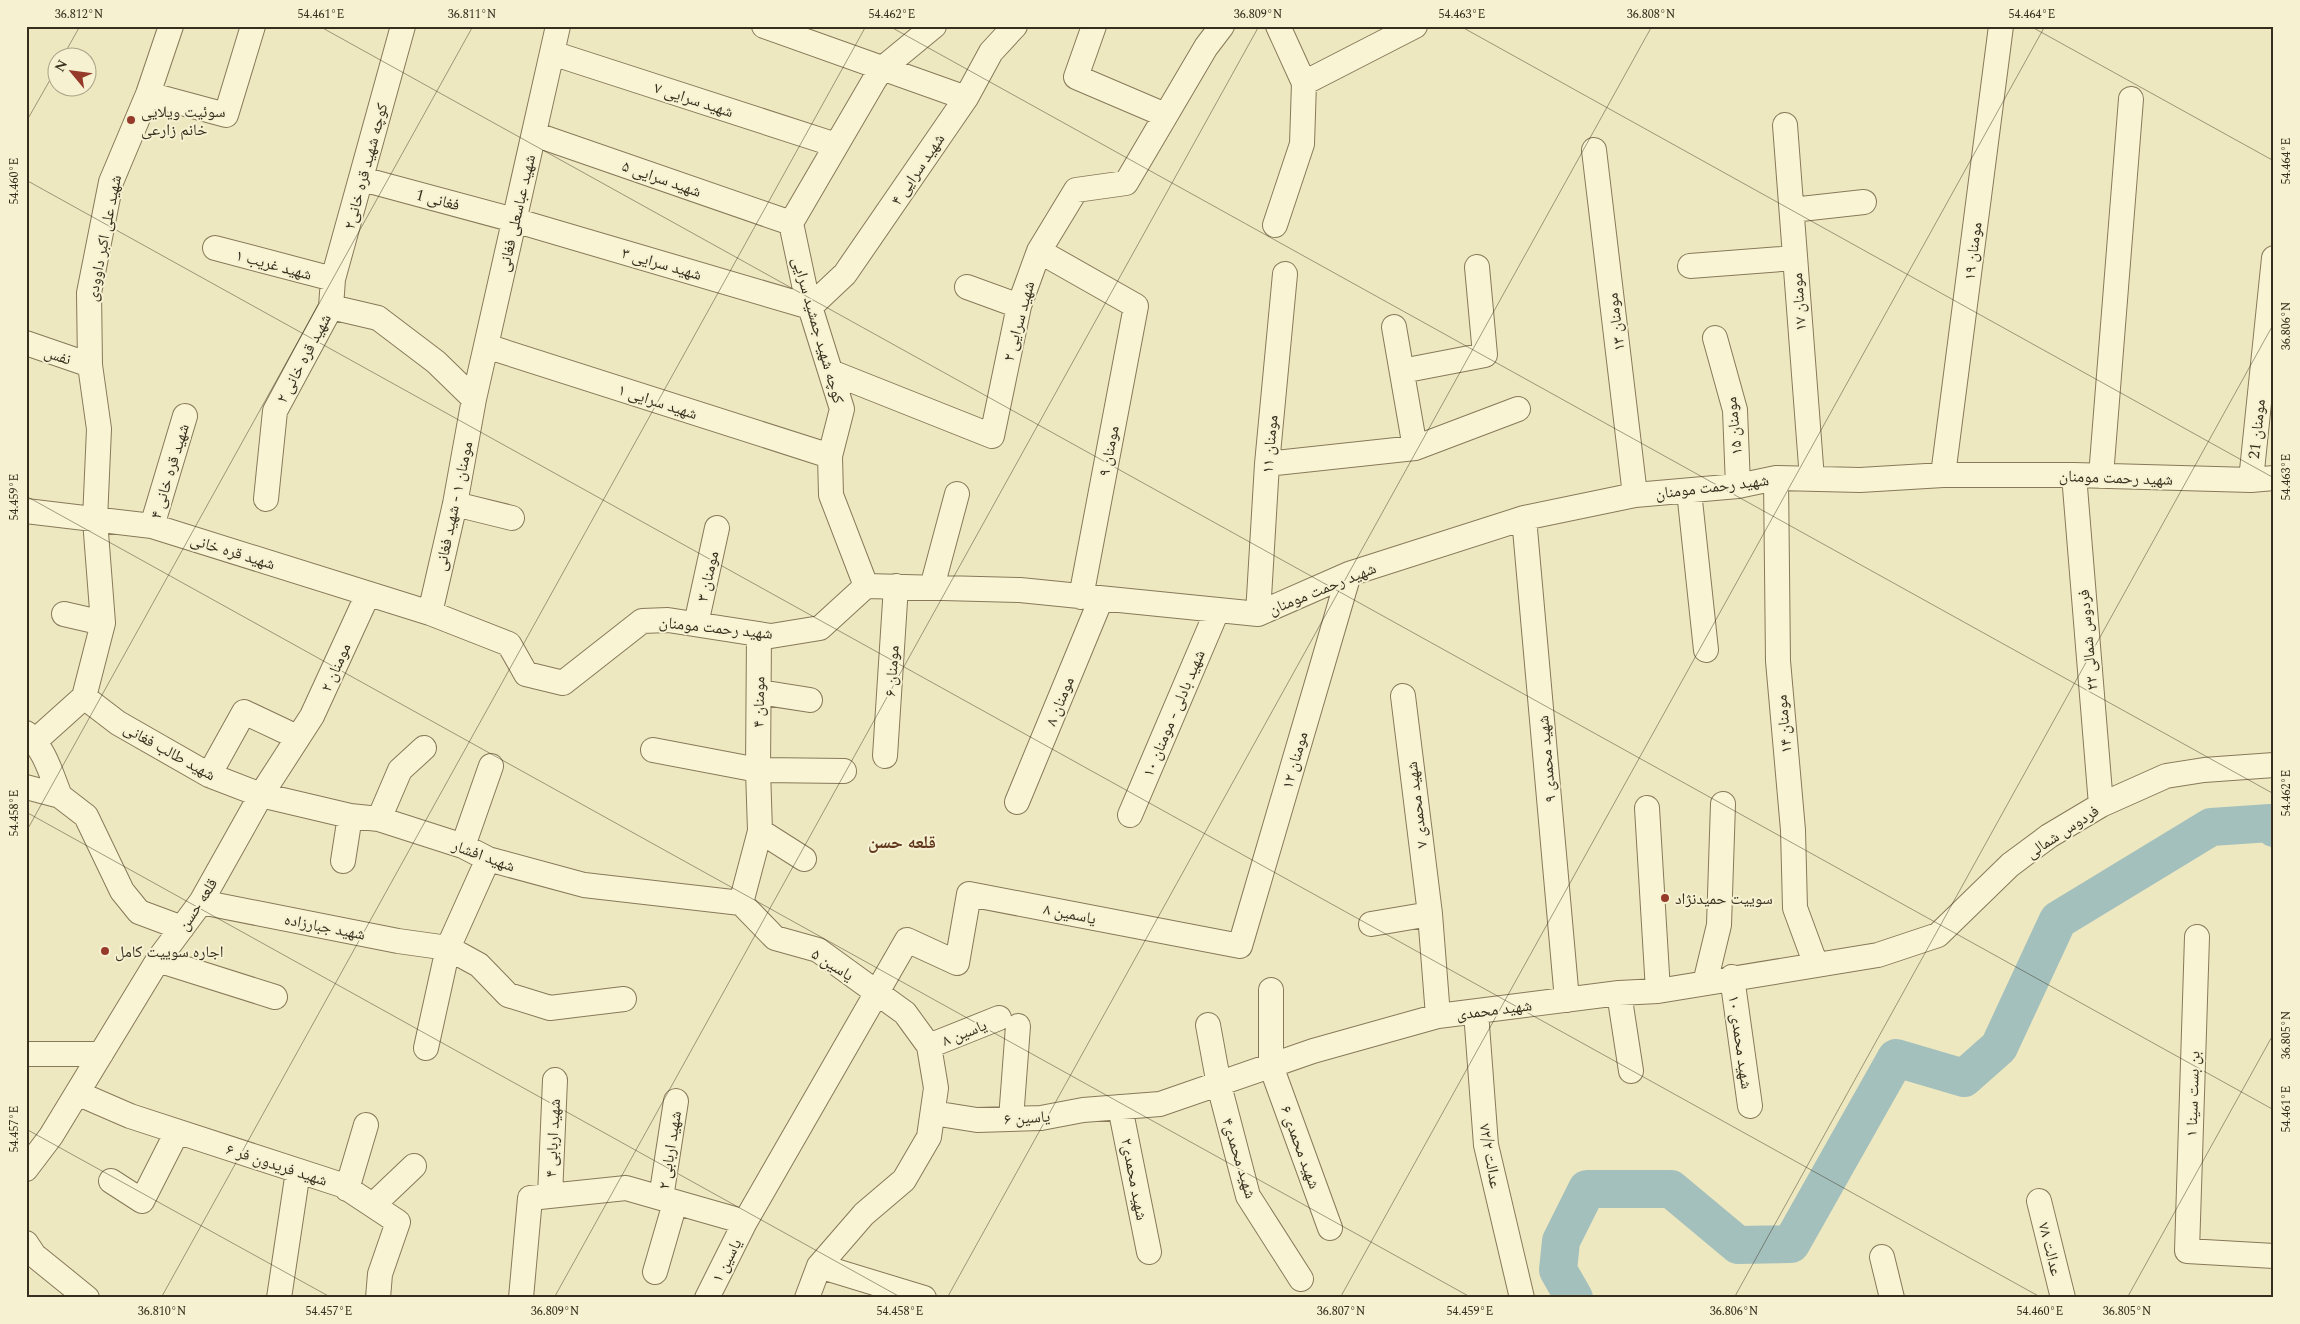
<svg xmlns="http://www.w3.org/2000/svg" width="2300" height="1324" font-family="Spectral,'Noto Naskh Arabic',serif">
	<style>
		.lines { fill: none; stroke-linecap: round; stroke-linejoin: round }
		.river { stroke: #a4c0bc; stroke-width: 38 }
		.minor-casing { stroke: #877959; stroke-width: 26 }
		.minor { stroke: #f9f4d4; stroke-width: 24 }
		.ticks { fill: none; stroke: #372e1d; stroke-width: 1; stroke-opacity: 0.45 }
		.poi-dot { fill: #963a29; stroke: #f5f1d1; stroke-width: 2 }
		.labels { text-anchor: middle; stroke-width: 4; stroke-linejoin: round; paint-order: stroke }
		.street-label { font-size: 16px; fill: #372e1d; stroke: #f5f1d1 }
		.poi-label { font-size: 16px; fill: #372e1d; stroke: #f5f1d1; text-anchor: start }
		.neighbourhood-label { font-size: 18px; font-weight: bold; fill: #63371d; stroke: #f5f1d1 }
		.neatline { fill: none; stroke: #372e1d; stroke-width: 2 }
		.ticks-label { font-size: 12px; text-anchor: middle; fill: #372e1d }
	</style>
	<rect width="100%" height="100%" fill="#eee8c1"/>
	<g class="lines">
		<path class="river" d="M1574,1298L1558,1270L1561,1241L1587,1189H1671L1738,1245L1791,1244L1896,1058L1964,1078L1999,1047L2058,920L2211,827L2270,823L2274,828"/>
		<defs>
			<path id="minor" d="M764,26L966,98
				M1094,26L1076,77L1165,115
				M552,53L836,145
				M1304,83L1415,26
				M148,94L226,115L253,26
				M1785,125L1812,479
				M534,134L791,223
				M1594,150L1635,495
				M362,179L514,220L810,307L845,274L966,98L991,52L1015,26
				M1792,210L1864,202
				M1275,225L1302,144L1304,83L1278,26
				M215,248L333,279
				M1039,251L1136,306L1081,597
				M1690,266L1795,258
				M967,287L1019,306
				M331,307L378,318L436,362L474,399
				M1394,327L1415,448
				M1715,338L1735,410L1738,486
				M26,343L90,365
				M486,346L830,456
				M1402,371L1485,355L1477,267
				M831,372L992,436L1019,306L1039,251L1076,190L1126,183L1206,47L1222,26
				M1267,464L1415,448L1518,409
				M1943,475L2001,26
				M2074,475L2101,805
				M2101,476L2131,99
				M1776,478L1778,661L1793,830L1795,908L1816,965
				M2251,480L2274,258
				M1689,491L1706,650
				M266,499L275,411L331,307L333,279L403,26
				M455,504L512,518
				M26,511L152,526L430,613L509,644L526,674L563,683L642,621L668,620L771,636L820,628L866,586L1020,590L1258,614L1349,574L1524,518L1635,495L1738,486L1776,478L1860,480L1943,475H2074L2251,480L2274,478
				M1524,518L1567,1000
				M152,526L185,416
				M866,586L831,495L830,456L842,409L806,294L791,223L875,79L883,68L934,26
				M932,587L957,494
				M430,613L455,504L474,399L558,26
				M64,614L103,623
				M1258,614L1267,464L1285,274
				M696,624L717,528
				M759,692L810,700
				M1403,696L1430,914L1438,1016
				M84,697L118,723L209,775L261,795L350,816L379,819L463,846L488,859L584,885L741,903
				M84,697L103,623L95,520L99,429L90,365L89,293L111,182L148,94L171,26
				M26,733C45,749 51,774 60,796
				M35,741L84,697
				M653,750L758,770L844,771
				M885,756L896,586
				M209,775L244,712L297,737
				M26,787L60,796L86,816L122,891L139,912L182,928
				M1017,802L1101,599
				M1647,808L1658,991
				M1130,815L1217,611
				M379,819L400,770L424,748
				M760,831L804,859
				M463,846L491,766
				M343,861L350,816
				M201,902L398,941L448,948L479,965L508,995L550,1008L624,999
				M741,903L775,938L818,950L905,1013L929,1046L936,1088L929,1137L904,1180L864,1214L819,1266L807,1298
				M741,903L760,831L758,770L759,634
				M1371,924L1430,914
				M2197,937L2187,1251L2274,1256
				M158,960L275,997
				M1732,977L1750,1106
				M1705,983L1719,925L1723,804
				M1271,990V1066L1330,1228
				M1619,993L1631,1071
				M1476,1012L1486,1145L1522,1298
				M1208,1025L1219,1085L1248,1196L1301,1279
				M929,1046L999,1018
				M426,1048L448,948L488,859
				M26,1054H101
				M77,1093L130,1116L342,1185L398,1222L380,1274L378,1298
				M1120,1107L1149,1252
				M933,1113L977,1120L1041,1118L1083,1110L1160,1104L1313,1051L1438,1016L1619,993L1658,991L1878,955L1938,935L2010,865L2049,836L2101,805L2166,776L2204,770L2274,765
				M1011,1119L1018,1026
				M26,1169L51,1136L158,960L201,902L261,795L312,716L368,594
				M111,1181L142,1201L177,1132
				M347,1189L366,1125
				M550,1196L555,1080
				M661,1198L676,1101
				M2039,1201L2063,1298
				M373,1205L414,1166
				M26,1243L34,1255L87,1298
				M1882,1257L1892,1298
				M819,1266L924,1298
				M655,1272L675,1203
				M279,1298L298,1171
				M521,1298L530,1198L626,1188L745,1222
				M707,1298L745,1222L907,940L957,963L969,894L1240,946L1349,574"/>
		</defs>
		<use href="#minor" class="minor-casing"/>
		<use href="#minor" class="minor"/>
	</g>
	<path class="ticks" d="M319,26L2274,1110M889,26L2274,794M1460,26L2274,478M2030,26L2274,161M62,58L80,26M26,122L58,66M26,180L2042,1298M26,496L1472,1298M26,812L902,1298M26,832L473,26M26,1129L332,1298M161,1298L866,26M554,1298L1259,26M947,1298L1652,26M1340,1298L2045,26M1734,1298L2274,323M2127,1298L2274,1033"/>
	<g class="poi-dot">
		<circle cx="131" cy="120" r="5"/>
		<circle cx="1665" cy="898" r="5"/>
		<circle cx="105" cy="951" r="5"/>
	</g>
	<g class="labels">
		<g class="street-label">
			<text transform="translate(694 99) rotate(18)" y="6">شهید سرایی ۷</text>
			<text transform="translate(365 166) rotate(-75)" y="6">کوچه شهید قره خانی۲</text>
			<text transform="translate(917 169) rotate(-56)" y="6">شهید سرایی ۴</text>
			<text transform="translate(662 178) rotate(19)" y="6">شهید سرایی ۵</text>
			<text transform="translate(438 199) rotate(15)" y="6">فغانی 1</text>
			<text transform="translate(516 213) rotate(-77)" y="6">شهید عباسعلی فغانی</text>
			<text transform="translate(103 238) rotate(-79)" y="6">شهید علی اکبر داوودی</text>
			<text transform="translate(1972 251) rotate(-83)" y="6">مومنان ۱۹</text>
			<text transform="translate(662 263) rotate(16)" y="6">شهید سرایی ۳</text>
			<text transform="translate(274 264) rotate(15)" y="6">۱ شهید غریب</text>
			<text transform="translate(1798 302) rotate(-94)" y="6">مومنان ۱۷</text>
			<text transform="translate(1018 321) rotate(-75)" y="6">شهید سرایی ۲</text>
			<text transform="translate(1615 322) rotate(-97)" y="6">مومنان ۱۳</text>
			<text transform="translate(819 330) rotate(74)" y="6">کوچه شهید جمشید سرایی</text>
			<text transform="translate(58 355) rotate(18)" y="6">نفس</text>
			<text transform="translate(303 358) rotate(-62)" y="6">۲ شهید قره خانی</text>
			<text transform="translate(658 401) rotate(18)" y="6">شهید سرایی ۱</text>
			<text transform="translate(1733 426) rotate(-96)" y="6">مومنان ۱۵</text>
			<text transform="translate(2256 429) rotate(-84)" y="6">مومنان 21</text>
			<text transform="translate(1269 444) rotate(-85)" y="6">مومنان ۱۱</text>
			<text transform="translate(1108 451) rotate(-79)" y="6">مومنان ۹</text>
			<text transform="translate(169 471) rotate(-73)" y="6">۴ شهید قره خانی</text>
			<text transform="translate(2116 477) rotate(2)" y="6">شهید رحمت مومنان</text>
			<text transform="translate(1712 486) rotate(-7)" y="6">شهید رحمت مومنان</text>
			<text transform="translate(453 506) rotate(-78)" y="6">مومنان ۱ - شهید فغانی</text>
			<text transform="translate(233 551) rotate(17)" y="6">شهید قره خانی</text>
			<text transform="translate(707 576) rotate(-77)" y="6">مومنان ۳</text>
			<text transform="translate(1322 588) rotate(-22)" y="6">شهید رحمت مومنان</text>
			<text transform="translate(716 627) rotate(6)" y="6">شهید رحمت مومنان</text>
			<text transform="translate(2087 640) rotate(-95)" y="6">فردوس شمالی ۲۲</text>
			<text transform="translate(335 667) rotate(-66)" y="6">۲ مومنان</text>
			<text transform="translate(891 671) rotate(-86)" y="6">مومنان ۶</text>
			<text transform="translate(1059 701) rotate(-68)" y="6">مومنان ۸</text>
			<text transform="translate(758 702) rotate(-89)" y="6">۴ مومنان</text>
			<text transform="translate(1173 713) rotate(-67)" y="6">شهید بادلی - مومنان ۱۰</text>
			<text transform="translate(1783 724) rotate(-95)" y="6">مومنان ۱۴</text>
			<text transform="translate(170 751) rotate(29)" y="6">شهید طالب فغانی</text>
			<text transform="translate(1546 759) rotate(-95)" y="6">۹ شهید محمدی</text>
			<text transform="translate(1294 760) rotate(-74)" y="6">مومنان ۱۲</text>
			<text transform="translate(1416 805) rotate(-97)" y="6">شهید محمدی ۷</text>
			<text transform="translate(2062 831) rotate(-33)" y="6">فردوس شمالی</text>
			<text transform="translate(484 855) rotate(20)" y="6">شهید افشار</text>
			<text transform="translate(197 904) rotate(-57)" y="6">قلعه حسن</text>
			<text transform="translate(1070 913) rotate(11)" y="6">یاسمین ۸</text>
			<text transform="translate(325 926) rotate(11)" y="6">شهید جبارزاده</text>
			<text transform="translate(833 964) rotate(32)" y="6">یاسین ۵</text>
			<text transform="translate(1494 1009) rotate(-7)" y="6">شهید محمدی</text>
			<text transform="translate(964 1032) rotate(-22)" y="6">یاسین ۸</text>
			<text transform="translate(1741 1042) rotate(82)" y="6">۱۰ شهید محمدی</text>
			<text transform="translate(2192 1094) rotate(-88)" y="6">۱ بن بست سینا</text>
			<text transform="translate(1027 1117) rotate(-4)" y="6">یاسین ۶</text>
			<text transform="translate(552 1138) rotate(-87)" y="6">شهید اربابی ۴</text>
			<text transform="translate(1301 1147) rotate(70)" y="6">۶ شهید محمدی</text>
			<text transform="translate(669 1150) rotate(-81)" y="6">شهید اربابی ۲</text>
			<text transform="translate(1491 1156) rotate(80)" y="6">عدالت ۷۲/۲</text>
			<text transform="translate(1240 1158) rotate(73)" y="6">شهید محمدی۴</text>
			<text transform="translate(277 1164) rotate(18)" y="6">شهید فریدون فر ۶</text>
			<text transform="translate(1135 1179) rotate(79)" y="6">شهید محمدی۲</text>
			<text transform="translate(2051 1249) rotate(76)" y="6">۷۸ عدالت</text>
			<text transform="translate(726 1260) rotate(-63)" y="6">یاسین ۱</text>
		</g>
		<g class="poi-label">
			<text x="141" y="117">سوئیت ویلایی<tspan x="141" dy="18">خانم زارعی</tspan></text>
			<text x="1675" y="904">سوییت حمیدنژاد</text>
			<text x="115" y="957">اجاره سوییت کامل</text>
		</g>
		<g class="neighbourhood-label">
			<text x="902" y="848">قلعه حسن</text>
		</g>
	</g>
	<rect width="2300" height="1324" fill="none" stroke="#f5f1d1" stroke-width="55"/>
	<g transform="translate(72 72) rotate(299)"><circle r="24" fill="#f5f1d1" stroke="#a9a389"/>
	<path d="M0-4L9 19L0 12L-9 19Z" fill="#963a29"/>
	<text y="-8" font-size="14" font-weight="bold" text-anchor="middle" fill="#372e1d">N</text>
	</g>
	<rect x="28" y="28" width="2244" height="1268" class="neatline"/>
	<g class="ticks-label">
		<text x="79" y="18">36.812°N</text>
		<text x="321" y="18">54.461°E</text>
		<text x="472" y="18">36.811°N</text>
		<text x="892" y="18">54.462°E</text>
		<text x="1258" y="18">36.809°N</text>
		<text x="1462" y="18">54.463°E</text>
		<text x="1651" y="18">36.808°N</text>
		<text x="2032" y="18">54.464°E</text>
		<text transform="translate(2286 161) rotate(-90)" y="4">54.464°E</text>
		<text transform="translate(14 181) rotate(-90)" y="4">54.460°E</text>
		<text transform="translate(2286 326) rotate(-90)" y="4">36.806°N</text>
		<text transform="translate(2286 477) rotate(-90)" y="4">54.463°E</text>
		<text transform="translate(14 497) rotate(-90)" y="4">54.459°E</text>
		<text transform="translate(2286 793) rotate(-90)" y="4">54.462°E</text>
		<text transform="translate(14 813) rotate(-90)" y="4">54.458°E</text>
		<text transform="translate(2286 1035) rotate(-90)" y="4">36.805°N</text>
		<text transform="translate(2286 1109) rotate(-90)" y="4">54.461°E</text>
		<text transform="translate(14 1129) rotate(-90)" y="4">54.457°E</text>
		<text x="162" y="1315">36.810°N</text>
		<text x="329" y="1315">54.457°E</text>
		<text x="555" y="1315">36.809°N</text>
		<text x="900" y="1315">54.458°E</text>
		<text x="1341" y="1315">36.807°N</text>
		<text x="1470" y="1315">54.459°E</text>
		<text x="1734" y="1315">36.806°N</text>
		<text x="2040" y="1315">54.460°E</text>
		<text x="2127" y="1315">36.805°N</text>
	</g>
</svg>
